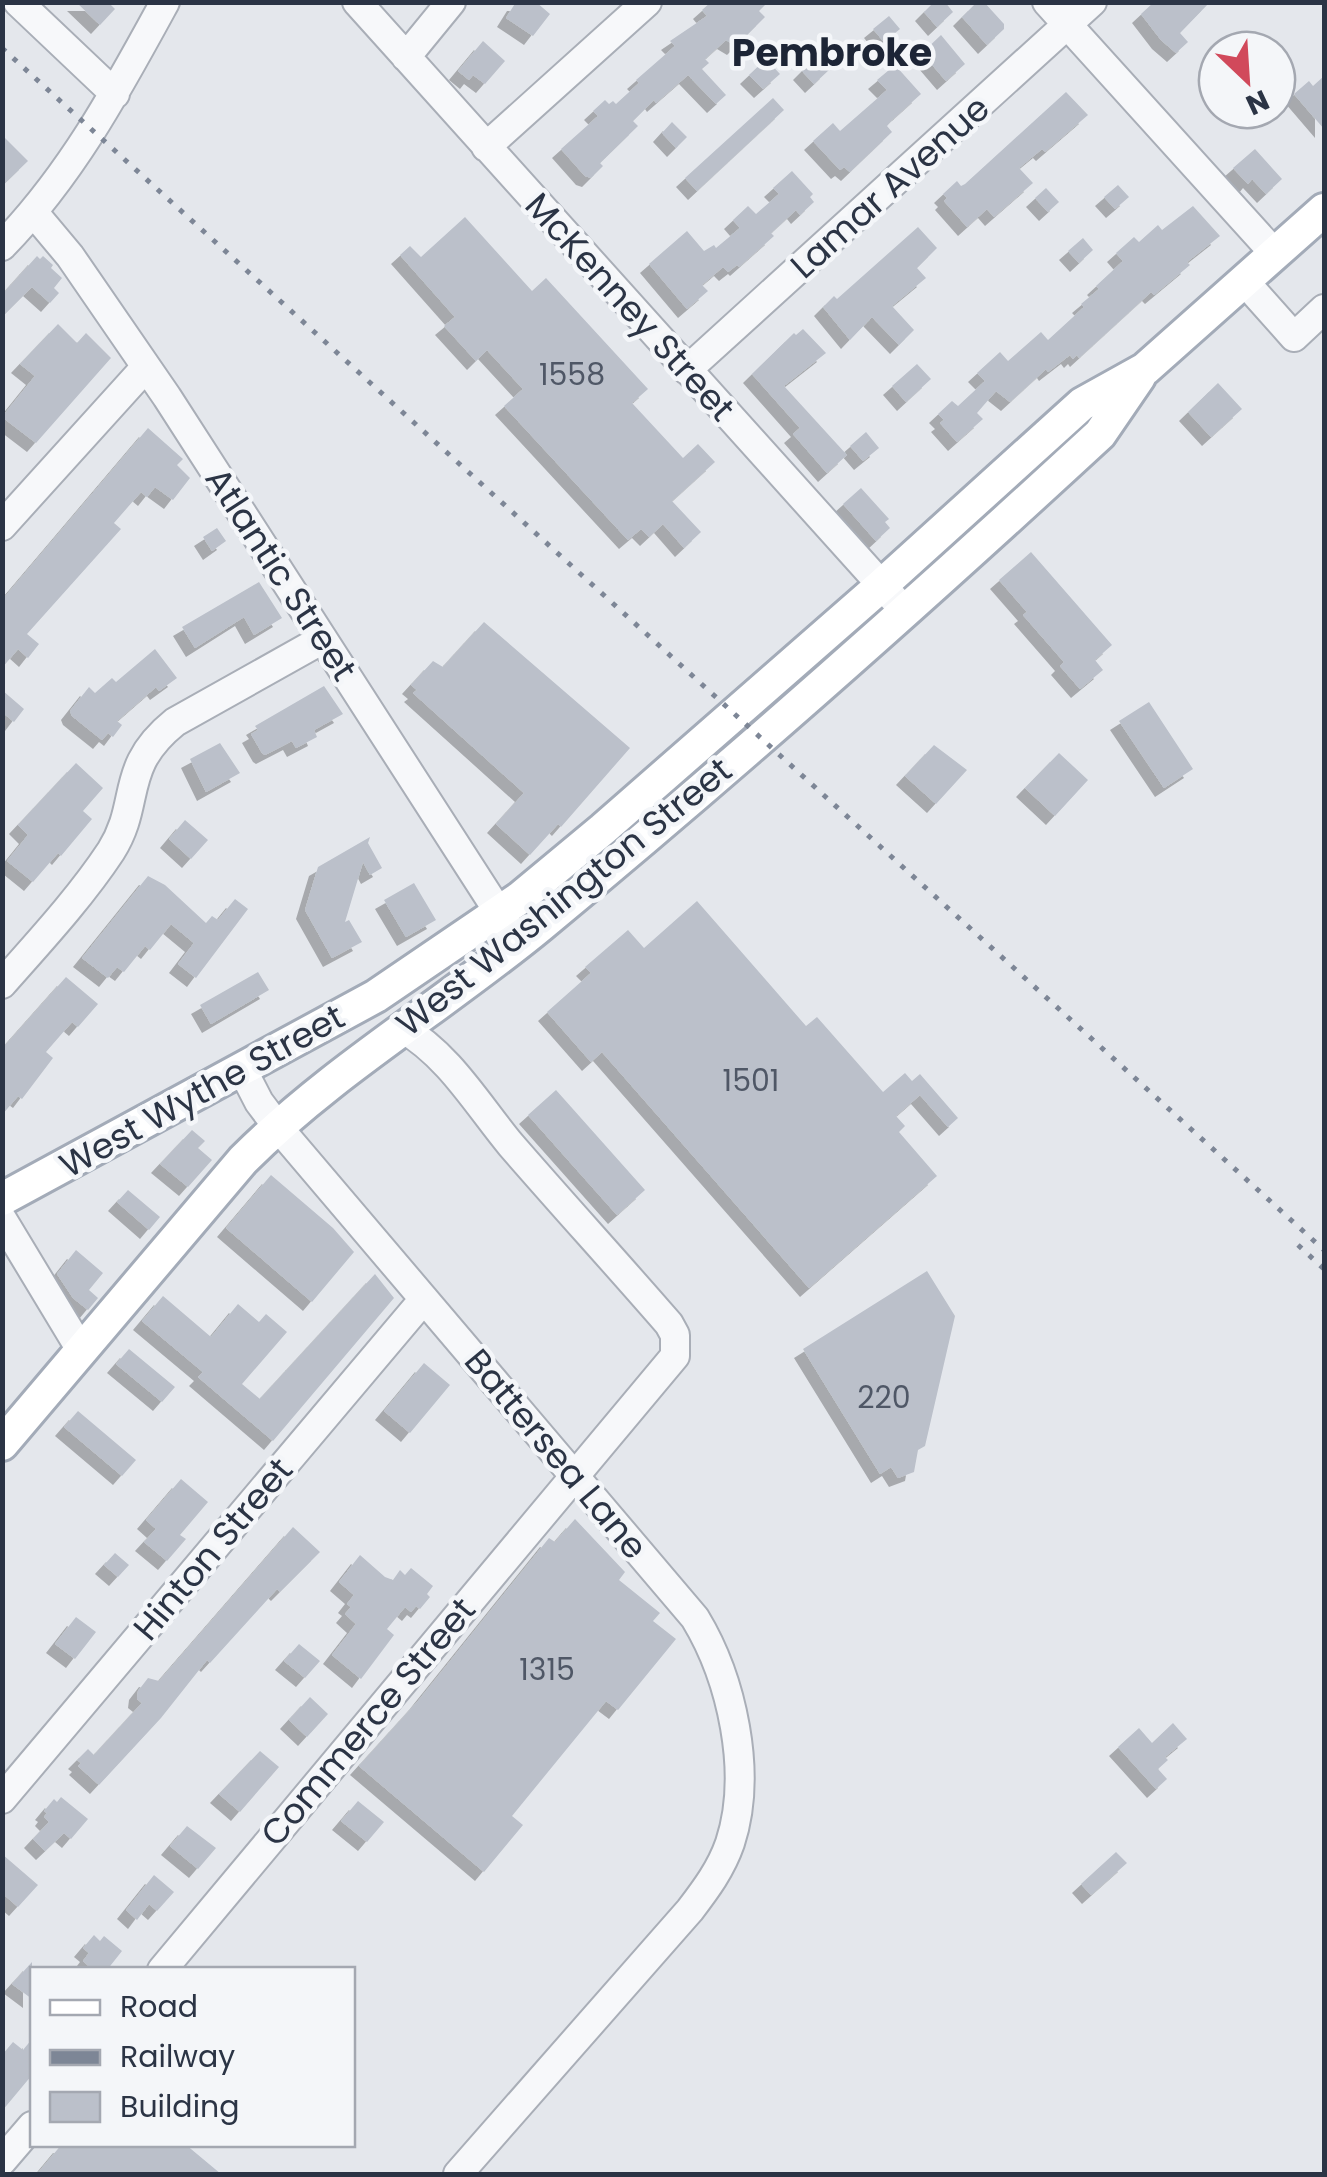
<svg xmlns="http://www.w3.org/2000/svg" width="1327" height="2177" font-family="Poppins,sans-serif">
	<style>
		.building { fill: #bbc0ca; filter: url(#shadow) }
		.lines { fill: none; stroke-linecap: round; stroke-linejoin: round }
		.minor-casing { stroke: #a9aeb7; stroke-width: 32 }
		.major-casing { stroke: #a3abb8; stroke-width: 38 }
		.minor { stroke: #f7f8fa; stroke-width: 28 }
		.major { stroke: #fff; stroke-width: 32 }
		.rail { stroke: #7d8696; stroke-width: 5; stroke-dasharray: 5 10; stroke-linecap: butt }
		.labels { text-anchor: middle; stroke-width: 9; stroke-linejoin: round; paint-order: stroke }
		.number-label { font-size: 30px; fill: #4f5766 }
		.street-label { font-size: 35px; fill: #2b3445; stroke: #f4f6f9 }
		.neighbourhood-label { font-size: 38px; font-weight: bold; fill: #1d2536; stroke: #f4f6f9 }
	</style>
	<defs>
		<filter id="shadow"><feDropShadow dx="-9" dy="9" stdDeviation="0" flood-color="#0004"/></filter>
	</defs>
	<rect width="100%" height="100%" fill="#e4e7ec"/>
	<path class="building" d="M76,2H108L115,9L100,25Z
		M516,2H536L550,14L533,36L506,18Z
		M711,2H768L759,11L765,17L736,46L726,40L705,59L709,63L702,69L726,95L716,104L688,75L656,103L654,100L633,121L638,126L600,163L603,166L591,178L585,176L561,149L598,116L593,111L605,100L609,104L613,101L616,104L639,83L636,80L675,46L670,41L707,16L702,10Z
		M934,2H945L953,12L937,27L924,12Z
		M977,2H984L1004,24V29L987,45L962,17Z
		M1154,2H1210L1180,33L1188,42L1176,53L1161,40L1141,14Z
		M889,16L900,29L884,42L873,29Z
		M941,35L965,64L946,81L922,53Z
		M483,41L505,61L485,84L473,75L469,80L458,71Z
		M816,57L829,70L814,84L802,71Z
		M766,59L780,74L763,89L749,75Z
		M895,65L921,94L892,120L887,126L892,132L850,172L844,167L840,170L813,141L833,123L840,131L887,90L877,80Z
		M1324,76V129L1294,94L1309,81L1313,86Z
		M1066,92L1088,115L1045,152L1042,149L1019,168L1033,183L994,217L987,209L967,227L944,201L947,198L943,194L957,181L961,186L965,184Z
		M773,98L784,110L697,191L685,178Z
		M672,122L687,137L676,148L662,133Z
		M2,135L28,161L2,186Z
		M1255,149L1282,179L1266,194L1252,179L1248,184L1233,168Z
		M792,171L813,194L810,197L814,202L800,215L796,210L771,233L774,236L739,267L737,265L728,272L723,267L702,285L708,291L687,309L649,264L687,231L704,251L714,245L716,248L740,228L733,220L748,206L756,214L779,194L773,188Z
		M1118,185L1129,197L1115,209L1104,197Z
		M1046,188L1059,202L1048,212L1035,198Z
		M1193,206L1220,236L1187,262L1190,265L1154,295L1151,292L1079,358L1077,355L1073,359L1070,355L1048,372L1046,369L1010,402L996,391L977,413L983,419L957,442L940,423L944,420L938,414L952,401L958,406L985,381L977,373L1000,352L1008,361L1041,332L1048,340L1084,307L1081,304L1099,289L1096,286L1123,261L1116,253L1134,237L1139,242L1158,225L1162,230Z
		M465,217L532,291L546,278L648,389L632,403L683,458L698,444L715,462L672,501L701,532L684,548L663,524L649,537L641,529L628,540L504,406L523,389L487,350L476,361L444,326L455,317L400,255L410,246L421,257Z
		M918,227L937,248L917,268L926,278L892,306L914,330L899,345L872,317L850,340L823,307L834,296L837,299Z
		M1083,238L1093,250L1079,263L1068,251Z
		M37,256L40,259L43,256L53,265L51,268L62,278L54,288L59,293L50,303L32,287L2,317V295Z
		M58,324L77,343L86,333L111,358L36,443L2,417L35,376L20,364Z
		M803,329L826,353L784,386L847,455L827,473L793,434L800,428L752,374L794,333L796,335Z
		M917,364L931,379L906,402L892,386Z
		M1218,383L1242,409L1211,437L1188,412Z
		M148,428L183,459L177,465L190,478L173,500L155,487L147,497L141,492L114,523L121,529L27,634L39,644L28,658L18,649L2,668V600Z
		M866,432L879,448L863,461L850,446Z
		M861,488L889,519L885,522L890,528L876,541L843,504Z
		M217,528L226,541L212,551L203,537Z
		M1031,552L1112,645L1095,660L1103,670L1080,689L1060,666L1064,662L1023,615L1027,612L999,580Z
		M259,582L282,618L254,635L244,617L195,648L182,627Z
		M484,622L630,748L561,827L558,824L530,855L496,824L524,793L413,693L417,690L411,685L433,661L443,667Z
		M155,649L177,678L159,691L156,687L117,721L122,725L113,737L108,733L102,740L72,716L70,711L89,687L95,693L112,678L116,682Z
		M324,686L343,714L314,730L317,737L296,748L292,741L265,755L262,753L251,734L258,730L255,726Z
		M2,690L24,709L14,722L2,712Z
		M1149,702L1193,769L1164,788L1119,721Z
		M220,743L240,773L206,792L190,759Z
		M934,745L967,770L936,804L905,776Z
		M1059,753L1088,780L1055,816L1025,788Z
		M76,763L103,788L83,811L92,819L61,856L58,853L33,882L7,861L28,835L18,825Z
		M185,820L208,840L191,859L169,839Z
		M370,837L368,843L382,868L370,875L363,862L345,922L349,920L362,942L332,958L305,910L318,867Z
		M148,876L165,885L206,923L212,916L218,920L235,899L248,909L196,978L178,964L194,943L171,924L150,950L145,946L124,972L117,967L108,978L82,958Z
		M414,883L436,920L406,937L384,900Z
		M697,901L806,1026L817,1017L883,1092L905,1073L912,1081L920,1074L958,1118L948,1127L920,1095L896,1116L905,1126L899,1132L937,1176L809,1288L602,1052L591,1062L547,1012L591,973L585,967L628,930L644,948Z
		M258,972L269,990L211,1024L200,1005Z
		M66,977L98,1004L78,1027L72,1022L46,1052L53,1058L22,1099L18,1096L2,1115V1049Z
		M556,1090L645,1190L617,1215L528,1115Z
		M192,1130L205,1141L198,1148L212,1160L188,1187L160,1164Z
		M271,1175L333,1228L354,1252L312,1302L226,1228Z
		M128,1190L160,1217L149,1230L117,1202Z
		M76,1250L103,1273L89,1290L98,1298L88,1310L73,1298L57,1274Z
		M927,1271L955,1316L925,1446L918,1450L914,1472L898,1478L891,1467L880,1474L803,1349Z
		M375,1274L394,1298L273,1441L198,1377L203,1372L142,1321L163,1296L211,1337L238,1304L259,1322L266,1314L287,1332L242,1384L260,1399Z
		M129,1349L175,1387L162,1402L116,1364Z
		M424,1363L450,1385L410,1433L384,1411Z
		M78,1411L136,1460L122,1476L64,1427Z
		M181,1479L208,1502L180,1535L186,1539L167,1561L144,1542L156,1529L146,1520Z
		M575,1519L625,1572L619,1580L660,1613L653,1621L676,1639L618,1710L606,1701L512,1816L523,1825L484,1872L359,1766L418,1701L549,1538L555,1542Z
		M293,1527L320,1552L280,1592L277,1589L210,1663L207,1660L161,1718L99,1785L78,1766L81,1763L77,1760L88,1749L94,1755L142,1703L137,1699L138,1691L148,1678L159,1681Z
		M115,1553L129,1565L118,1577L104,1565Z
		M360,1555L385,1577L393,1580L400,1570L405,1575L411,1568L433,1586L427,1594L430,1597L420,1609L416,1606L411,1612L405,1607L387,1629L394,1635L361,1679L332,1655L356,1624L345,1614L351,1607L347,1604L354,1595L339,1582Z
		M76,1617L96,1632L75,1659L55,1644Z
		M299,1644L320,1661L305,1678L284,1661Z
		M310,1697L328,1714L307,1737L289,1720Z
		M1173,1723L1187,1739L1165,1757L1168,1760L1158,1769L1167,1779L1156,1789L1118,1747L1139,1728L1152,1743Z
		M260,1751L279,1767L240,1812L219,1794Z
		M61,1797L88,1819L71,1839L64,1833L45,1851L33,1839L49,1822L44,1817L47,1813L44,1811L54,1799L57,1802Z
		M358,1801L384,1822L367,1842L341,1821Z
		M187,1826L216,1848L198,1869L170,1846Z
		M1116,1852L1127,1863L1091,1895L1081,1884Z
		M2,1854L38,1885L18,1907L2,1893Z
		M154,1875L174,1892L157,1911L149,1904L137,1920L126,1910Z
		M94,1935L100,1941L104,1936L122,1951L107,1970H93L83,1961L89,1953L83,1948Z
		M32,1962V1999L12,1984Z
		M32,2039V2075L2,2111V2055L13,2042L23,2050Z
		M62,2144H185L221,2174H37Z"/>
	<g class="lines">
		<defs>
			<path id="minor" d="M18,2L115,94
				M357,2L904,610
				M1047,2L1275,254
				M406,57L451,2
				M486,147L647,2
				M34,213L70,256L167,397L509,928
				M2,246C72,174 117,90 165,2
				M1245,282L1294,337L1324,309
				M687,370L1092,2
				M2,526L145,368
				M2,984C39,942 80,898 111,851C142,802 118,768 175,722L323,639
				M242,1069L259,1102L277,1126L695,1618C732,1679 753,1773 730,1843C721,1869 706,1889 690,1910L458,2174
				M2,1219L81,1350
				M2,1799L424,1299
				M162,1970L675,1356V1335L669,1324C617,1264 563,1205 511,1145C477,1104 449,1055 402,1028
				M2,2161L32,2126"/>
			<path id="major" d="M2,1199L376,996L520,898L603,829L882,585L1082,404L1145,369L1324,210
				M2,1444L243,1160C333,1070 443,1006 541,925C732,767 918,602 1100,434L1139,377"/>
		</defs>
		<use href="#minor" class="minor-casing"/>
		<use href="#major" class="major-casing"/>
		<use href="#minor" class="minor"/>
		<use href="#major" class="major"/>
		<path class="rail" d="M2,48L1324,1250
			M1298,1245L1324,1269"/>
	</g>
	<g class="labels">
		<g class="number-label">
			<text x="572" y="385">1558</text>
			<text x="751" y="1091">1501</text>
			<text x="884" y="1408">220</text>
			<text x="547" y="1680">1315</text>
		</g>
		<g class="street-label">
			<text transform="translate(890 187) rotate(-42)" y="12">Lamar Avenue</text>
			<text transform="translate(630 307) rotate(48)" y="12">McKenney Street</text>
			<text transform="translate(281 574) rotate(57)" y="12">Atlantic Street</text>
			<text transform="translate(564 897) rotate(-39)" y="12">West Washington Street</text>
			<text transform="translate(202 1091) rotate(-29)" y="12">West Wythe Street</text>
			<text transform="translate(556 1454) rotate(50)" y="12">Battersea Lane</text>
			<text transform="translate(213 1549) rotate(-50)" y="12">Hinton Street</text>
			<text transform="translate(368 1722) rotate(-50)" y="12">Commerce Street</text>
		</g>
		<g class="neighbourhood-label">
			<text x="832" y="66">Pembroke</text>
		</g>
	</g>
	<rect width="1327" height="2177" fill="none" stroke="#2b3445" stroke-width="10"/>
	<rect x="30" y="1967" width="325" height="180" fill="#f4f6f9" stroke="#a4a8b1" stroke-width="2.5"/>
	<rect x="50" y="2000" width="50" height="15" fill="#ffffff" stroke="#a4a8b1" stroke-width="2.5"/>
	<text x="120" y="2017" font-size="30" fill="#2b3445">Road</text>
	<rect x="50" y="2050" width="50" height="15" fill="#7d8696" stroke="#a4a8b1" stroke-width="2.5"/>
	<text x="120" y="2067" font-size="30" fill="#2b3445">Railway</text>
	<rect x="50" y="2092" width="50" height="30" fill="#bbc0ca" stroke="#a4a8b1" stroke-width="2.5"/>
	<text x="120" y="2117" font-size="30" fill="#2b3445">Building</text>
	<g transform="translate(1247 80) rotate(155)"><circle r="48" fill="#f4f6f9" stroke="#a4a8b1" stroke-width="2.5"/>
	<path d="M0-8L18 38L0 25L-18 38Z" fill="#d1495b"/>
	<text y="-15" font-size="28" font-weight="bold" text-anchor="middle" fill="#2b3445">N</text>
	</g>
</svg>
